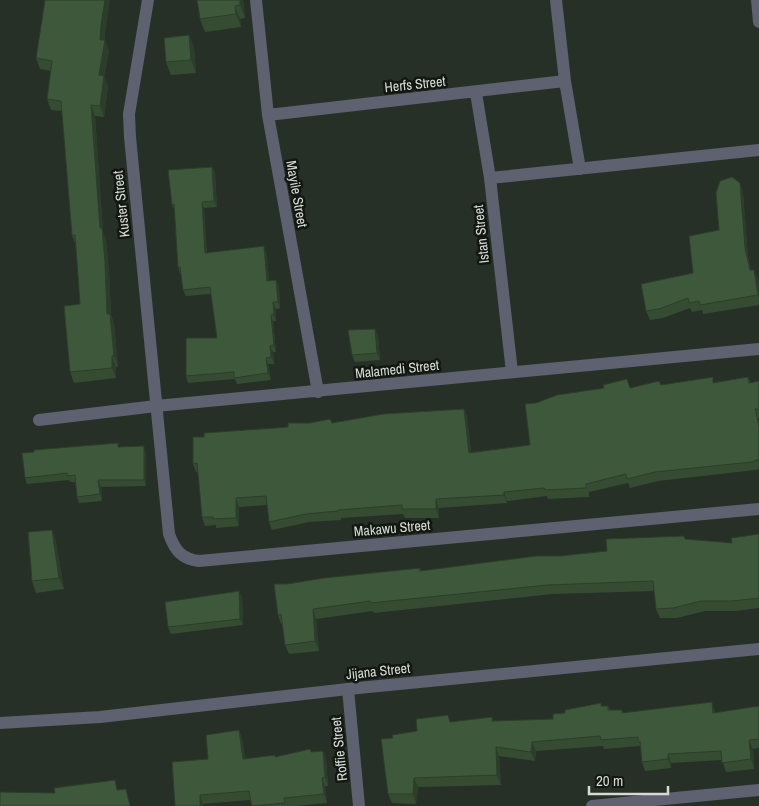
<svg xmlns="http://www.w3.org/2000/svg" width="759" height="806" font-family="'Archivo Narrow',sans-serif">
	<style>
		.lines { fill: none; stroke-linecap: round; stroke-linejoin: round }
		.minor { stroke: #5d6170; stroke-width: 12 }
		.tertiary { stroke: #5d6170; stroke-width: 12 }
		.wall { fill: #354c33 }
		.shaded-wall { fill: #2b3e29 }
		.building { fill: #3e583b; stroke: #2b3e29 }
		.labels { text-anchor: middle; stroke-width: 5; stroke-linejoin: round; paint-order: stroke }
		.street-label { font-size: 14px; fill: #d5dbd4; stroke: #131712 }
	</style>
	<rect width="100%" height="100%" fill="#273026"/>
	<g class="lines">
		<path class="minor" d="M148,0L129,114L130,137L169,534C175,551 182,559 199,561L759,509
			M256,0L268,115L318,392
			M556,0L565,81L580,169
			M757,0L759,22
			M476,93L490,178L512,372
			M268,115L565,81
			M490,178L759,150
			M39,420L156,406L759,349
			M348,689L359,806
			M592,806L759,790"/>
		<path class="tertiary" d="M0,723L100,717L348,689L759,649"/>
	</g>
	<path class="wall" d="M243,0L245,18L240,19L241,27L205,32L200,19Z
		M189,35L194,48L196,73L171,75L166,62Z
		M105,36V40L109,51L104,76L108,86L104,117L95,116L103,232L106,239L109,272L111,315L114,324L118,366L116,367V378L74,383L70,372L80,304L76,246L72,235L62,111L51,110L47,99L51,71L40,69L36,58Z
		M212,167L215,173L217,207L204,208L207,253L266,252L269,280H276L279,286L280,308L276,309V321H273L276,352H273L274,364H268L271,380L237,384L235,379L188,383L186,376L217,338L211,294L186,296L183,290L181,273L180,274L178,267L175,211L172,205Z
		M740,183L743,192L748,257L751,270L758,279L759,288V305L703,314L702,310L692,312L690,308L663,318L650,320L646,311L693,273L719,230Z
		M378,336L380,360L355,362L352,355Z
		M748,377L751,383L759,381V418H758L759,469L755,470L658,481L630,488L628,483L589,492V497L548,499L547,496L507,501V503L439,508V518H405L403,514L341,518V520L309,522L272,530L269,522L267,505L239,507V526L216,528V525L205,526L202,517L198,472H196L193,464L204,437L464,409L467,417L471,452L530,445L536,403L631,388L661,385L715,382Z
		M120,447L146,453V486L101,487L102,501L79,503L77,497L75,482H70L69,480L27,484L25,478Z
		M52,530L56,542L64,589L36,593L32,581Z
		M759,534V608L736,611H705L677,618H660L656,609L654,591L552,594L374,613L373,611L316,619L319,651L289,654L285,645L282,624H281L278,615L287,584L421,571L607,551L684,536L685,539L732,543Z
		M242,597L243,625L171,634L168,627Z
		M601,703L602,706H608L610,710H622L623,713L715,711V713L759,706V748L753,749L754,769L726,772L722,760L671,763V768L645,771L642,762L641,749L640,746L604,749L603,746L536,751L535,761L499,756L501,785L418,787L416,804L392,803L388,794L393,738L450,722L492,717L493,721L553,719L565,713Z
		M239,730L242,739L245,759L276,757L323,751L326,760L328,786H325L327,803L295,806H252L250,800L175,806L208,759Z"/>
	<path class="shaded-wall" d="M105,0H110L104,43L105,40L109,51L103,86L99,75L101,25Z
		M240,0H243L245,18L240,5Z
		M235,6L240,19L241,27L236,14Z
		M189,35L194,48L196,73L191,60Z
		M104,76L108,86L104,117L100,106Z
		M91,105L95,116L103,232L106,239L109,272L111,315L114,324L118,366L114,356L107,314L100,228Z
		M212,167L215,173L217,207L214,201Z
		M740,183L743,192L748,257L753,279L750,270L745,248Z
		M202,202L204,208L207,259L205,253Z
		M264,246L266,252L270,287L267,281Z
		M754,270L758,279L759,288V298Z
		M276,280L279,286L280,308L278,302Z
		M273,302L276,309V321L274,314Z
		M271,315L273,321L276,352L274,345Z
		M375,329L378,336L380,360L377,353Z
		M270,346L273,352L274,364L271,357Z
		M112,356L116,367V378L112,368Z
		M266,358L268,364L271,380L268,373Z
		M464,409L467,417L472,461L469,453Z
		M144,446L146,453V486L144,480Z
		M98,480L101,487L102,501L100,494Z
		M504,492L507,501V503L504,495Z
		M236,498L239,507V526L236,518Z
		M436,499L439,508V518L436,509Z
		M52,530L56,542L64,589L59,578Z
		M239,591L242,597L243,625L240,619Z
		M313,609L316,619L319,651L315,641Z
		M712,702L715,711L716,722L713,713Z
		M239,730L242,739L246,768L243,759Z
		M749,740L753,749L754,769L751,759Z
		M532,742L536,751L535,761L531,752Z
		M496,747L499,756L501,785L497,775Z
		M323,751L326,760L328,786L325,777Z
		M668,754L671,763V768L668,759Z
		M322,778L325,786L327,803L324,794Z
		M414,778L418,787L416,804L413,794Z
		M126,789L128,796L131,806H130Z
		M200,795L203,804V806H200Z"/>
	<path class="building" d="M45,0H105L101,25L100,40H105L99,75L104,76L100,106L91,105L100,228H102L105,262L107,314H110L114,356H112V368L70,372L64,306L80,304L75,235H72L61,101L47,99L52,61L36,58Z
		M197,0H240V5L235,6L236,14L200,19Z
		M189,35L191,60L166,62L164,38Z
		M212,167L214,201L202,202L205,253L264,246L267,281L276,280L278,302H273L274,314L271,315L274,345L270,346L271,357L266,358L268,373L234,378V372L186,376V338H217L210,287L183,290L180,267H178L174,204L172,205L168,170Z
		M732,177L740,183L745,248L750,270H754L758,295L700,305L699,301L689,303L688,298L659,309L646,311L641,284L693,273L689,236L719,230L716,193L720,181Z
		M375,329L377,353L352,355L348,330Z
		M713,377V383L748,377L749,383L759,381V409H755L759,425V459L752,462L655,472L627,479L626,474L586,484V488L545,490L544,488L504,492V495L436,499V509H402V505L338,510V511L306,514L269,522L266,496L236,498V518L213,519V517H202L197,463L193,464V437H204V433L288,427V423H310L330,419L332,423L383,414L464,409L469,453L530,445L525,404L536,403L557,395L604,388L603,385L627,379L630,388L659,381L661,385Z
		M118,443V447L144,446V480H98L100,494L77,497L75,475L68,476L67,473L25,478L22,453L34,452V450Z
		M52,530L59,578L32,581L28,532Z
		M759,534V598L732,601H701L673,608L656,609L653,581L548,585L370,603V601L313,609L315,641L285,645L281,614L278,615L274,584H287L324,578L420,568V571L536,556H560L607,551L606,539L684,536L685,539L732,543L731,538Z
		M239,591L240,619L168,627L165,602Z
		M712,702L713,713L759,706V739L749,740L751,759L722,763L721,751L668,754V759L642,762L640,741L638,742V737L601,740L600,736L532,742L531,752L496,747L497,775L414,778L413,794H388L381,739L393,738L392,735L417,731L416,719L448,715L450,722L492,717V721L553,719V714L565,713V710L601,703V706H608V710H622V713Z
		M239,730L243,759L275,755V757L310,749L311,752L323,751L325,777L322,778L324,794L284,798L285,803L252,806L249,791L200,795V806H175L172,762L208,759L206,735Z
		M115,780L117,790L126,789L130,806H0V792L55,793L54,788Z"/>
	<g class="labels">
		<g class="street-label">
			<text transform="translate(415 84) rotate(-6)" y="5">Herfs Street</text>
			<text transform="translate(297 194) rotate(80)" y="5">Mayile Street</text>
			<text transform="translate(121 204) rotate(-96)" y="5">Kuster Street</text>
			<text transform="translate(481 234) rotate(-96)" y="5">Istan Street</text>
			<text transform="translate(397 369) rotate(-6)" y="5">Malamedi Street</text>
			<text transform="translate(392 528) rotate(-5)" y="5">Makawu Street</text>
			<text transform="translate(378 671) rotate(-6)" y="5">Jijana Street</text>
			<text transform="translate(339 749) rotate(-96)" y="5">Roffie Street</text>
		</g>
	</g>
	<path d="M589 786v8h79v-8" fill="none" stroke="#d5dbd4" stroke-width="2.5"/>
	<text x="596" y="786" font-size="15" fill="#d5dbd4" stroke="#131712" stroke-width="4" paint-order="stroke">20 m</text>
</svg>
